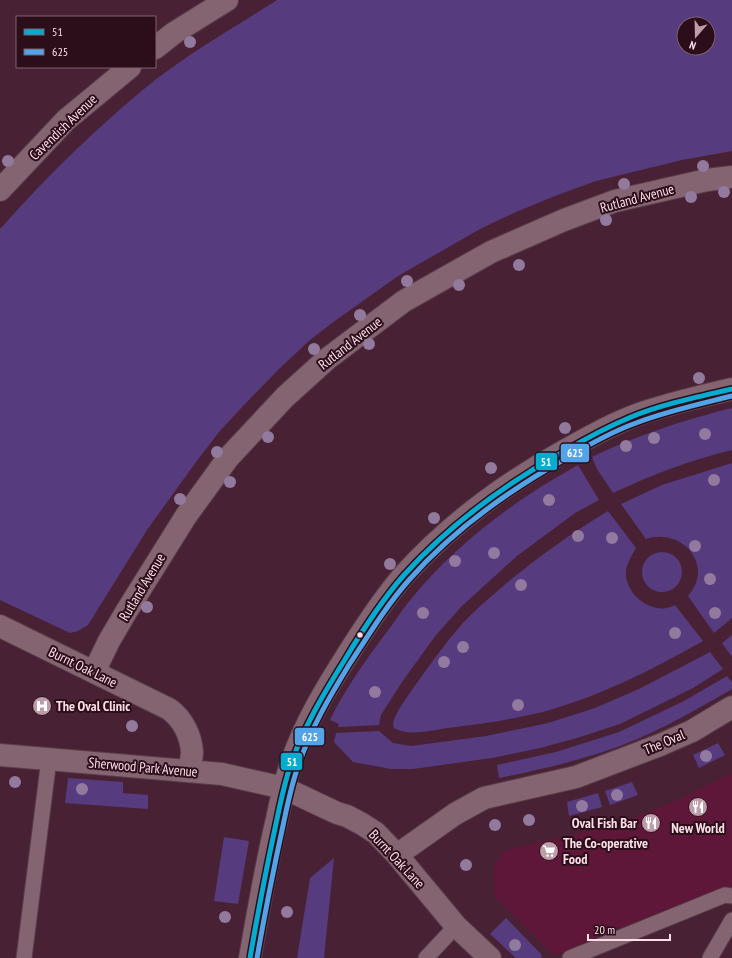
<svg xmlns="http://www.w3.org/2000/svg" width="732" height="958" font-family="'PT Sans Narrow',sans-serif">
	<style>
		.built { fill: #5f1739 }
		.green { fill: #563b7e; fill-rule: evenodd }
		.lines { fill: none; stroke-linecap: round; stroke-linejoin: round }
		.service-casing { stroke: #583d49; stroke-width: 17 }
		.minor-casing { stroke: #583d49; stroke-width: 24 }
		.tertiary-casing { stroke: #583d49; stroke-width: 24 }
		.service { stroke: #846470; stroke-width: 15 }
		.minor { stroke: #846470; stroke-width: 22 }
		.tertiary { stroke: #846470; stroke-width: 22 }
		.bus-1-casing { stroke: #2c0d1a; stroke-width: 8 }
		.bus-2-casing { stroke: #2c0d1a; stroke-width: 8 }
		.bus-1 { stroke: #06acd0; stroke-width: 5 }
		.bus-2 { stroke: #53a3e8; stroke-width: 5 }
		.tree { fill: #92799e }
		.bus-dot { fill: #fadfe7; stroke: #2c0d1a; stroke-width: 1.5 }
		.labels { text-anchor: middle; stroke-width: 4; stroke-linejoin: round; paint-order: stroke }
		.street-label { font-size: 14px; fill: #fadfe7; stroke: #2c0d1a }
		.poi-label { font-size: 14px; font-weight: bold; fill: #fadfe7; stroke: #2c0d1a; text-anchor: start }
		.line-badge { stroke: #2c0d1a; stroke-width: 1.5 }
		.badge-label { font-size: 11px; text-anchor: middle; font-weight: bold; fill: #fff }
	</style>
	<rect width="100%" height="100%" fill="#482234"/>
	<path class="built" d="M732,773V885L614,930L555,956L496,898L493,878L495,864L503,852L514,848L586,832L634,818L682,798Z"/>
	<path class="green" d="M277,0H732V151L682,160L596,181L555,196L516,212L480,229L398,276L332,323L310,340L279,369L244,405L219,432L196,462L147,530L88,625L78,631L70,633L0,600V229C48,175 99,125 155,80C194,50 236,26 277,0ZM684,24H708V48H684Z
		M732,408V450C690,460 652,475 613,493L597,469L592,457C620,443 649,433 678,423C696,418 714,412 732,408Z
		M732,463V618L714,633L688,596C715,566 683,527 646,539L621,504L662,485Z
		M578,465L599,500L575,513L517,556L462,606L436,635L402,682L381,715L379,725L338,727L339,724L330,720C345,689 365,661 386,633C393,624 400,613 407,604C454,545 513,501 578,465Z
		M608,511L636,548C632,555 627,563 626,571C624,595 654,617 675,605L703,641C654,669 604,694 550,710C517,719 482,724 448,728C432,730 408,737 394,728C390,720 404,702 409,694C426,670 443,646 462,624C477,608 493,595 509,581C541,555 573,532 608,511Z
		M642 572a20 20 0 1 1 40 0a20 20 0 1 1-40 0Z
		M732,635V657L722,643Z
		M710,652L723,669L693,688L620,724L577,738L540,748L492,758L413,769H391L353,762L334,742L336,733L379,731L393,743L411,746L486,736L548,723L595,708L639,689Z
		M727,676L732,682V689C691,713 649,737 603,752C569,763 534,771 499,778L497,765L556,752L619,732L684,701Z
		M718,743L725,755L699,768L693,755Z
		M68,778L123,782V793L148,795V809L65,803Z
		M632,782L638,795L610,805L605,791Z
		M598,793L602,807L569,816L567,802Z
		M224,837L249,841L238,904L214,901Z
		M334,858L324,958H297L310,878Z
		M506,918L541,954L542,958H516L490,934Z"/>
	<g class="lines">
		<defs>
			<path id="service" d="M24,958L49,759
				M426,958L456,926
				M570,958L725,895L732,896
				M710,958L732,920"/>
			<path id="minor" d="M155,48L174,33L227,0
				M0,190L66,120L130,67
				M0,626L169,709C183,719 191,736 192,752C192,758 190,765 189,771
				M94,672L109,641L126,612L186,516L228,458L285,397L327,359L404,301L491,252L564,220L615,201L707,180L732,177
				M284,788L337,813L347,816L362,824L376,833L397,855L456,926L490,958
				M397,855L455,814L484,798L576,777L660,745L692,731L732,707"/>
			<path id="tertiary" d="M0,755L222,774L284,788
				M250,958C258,912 266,865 277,819C281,800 285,780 292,761C305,723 327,687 348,654C365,627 383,599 404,575C450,524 506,483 566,450C591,436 616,422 642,413C672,403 702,396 732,389"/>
		</defs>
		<use href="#service" class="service-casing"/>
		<use href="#minor" class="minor-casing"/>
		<use href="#tertiary" class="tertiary-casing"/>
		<use href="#service" class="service"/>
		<use href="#minor" class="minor"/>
		<use href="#tertiary" class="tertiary"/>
		<defs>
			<path id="bus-1" d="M250,958C258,912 267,865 277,819C281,800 285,780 292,761C305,725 324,693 344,661C362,631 381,601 404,575C449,525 504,485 563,452C585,439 607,427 631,417C663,404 698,397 732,389"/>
			<path id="bus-2" d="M257,958C265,912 274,867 284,821C288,802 292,782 299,764C311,728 330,696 349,665C368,636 386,606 409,580C453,530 508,491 565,459C588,445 611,432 636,423C667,411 700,404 732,396"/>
		</defs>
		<use href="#bus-1" class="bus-1-casing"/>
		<use href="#bus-2" class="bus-2-casing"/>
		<use href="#bus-1" class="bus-1"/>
		<use href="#bus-2" class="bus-2"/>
	</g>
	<g class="tree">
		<circle cx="190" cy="42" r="6"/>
		<circle cx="8" cy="161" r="6"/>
		<circle cx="703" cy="166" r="6"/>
		<circle cx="624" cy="184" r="6"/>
		<circle cx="724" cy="192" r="6"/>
		<circle cx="691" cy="197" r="6"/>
		<circle cx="606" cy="220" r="6"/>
		<circle cx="519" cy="265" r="6"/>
		<circle cx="407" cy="281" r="6"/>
		<circle cx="459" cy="285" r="6"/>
		<circle cx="360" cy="315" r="6"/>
		<circle cx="369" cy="344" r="6"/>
		<circle cx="314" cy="349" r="6"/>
		<circle cx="699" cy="378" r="6"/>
		<circle cx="565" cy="428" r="6"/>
		<circle cx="705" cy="434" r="6"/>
		<circle cx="268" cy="437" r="6"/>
		<circle cx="654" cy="438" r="6"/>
		<circle cx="626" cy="446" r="6"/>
		<circle cx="217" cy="452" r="6"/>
		<circle cx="491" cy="468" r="6"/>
		<circle cx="714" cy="480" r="6"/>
		<circle cx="230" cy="482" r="6"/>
		<circle cx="180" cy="499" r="6"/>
		<circle cx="549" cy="500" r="6"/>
		<circle cx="434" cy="518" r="6"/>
		<circle cx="578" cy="536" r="6"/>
		<circle cx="612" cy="538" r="6"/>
		<circle cx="695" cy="546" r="6"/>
		<circle cx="494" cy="553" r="6"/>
		<circle cx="455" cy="561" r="6"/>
		<circle cx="390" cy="564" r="6"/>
		<circle cx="710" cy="579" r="6"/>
		<circle cx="521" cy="585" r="6"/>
		<circle cx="147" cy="607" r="6"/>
		<circle cx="423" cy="613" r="6"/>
		<circle cx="715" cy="613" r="6"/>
		<circle cx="675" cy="633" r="6"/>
		<circle cx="463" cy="647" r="6"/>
		<circle cx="444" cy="662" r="6"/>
		<circle cx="375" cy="692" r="6"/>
		<circle cx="518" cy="705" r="6"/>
		<circle cx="132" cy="726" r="6"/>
		<circle cx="706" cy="756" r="6"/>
		<circle cx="15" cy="782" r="6"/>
		<circle cx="82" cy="789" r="6"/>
		<circle cx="617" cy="795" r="6"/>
		<circle cx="582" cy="806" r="6"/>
		<circle cx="529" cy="820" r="6"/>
		<circle cx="495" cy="825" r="6"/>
		<circle cx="466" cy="865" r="6"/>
		<circle cx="287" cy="912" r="6"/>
		<circle cx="225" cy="917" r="6"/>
		<circle cx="515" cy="945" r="6"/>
	</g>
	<defs>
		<symbol id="hospital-disc" viewBox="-11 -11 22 22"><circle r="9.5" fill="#bc9da8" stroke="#2c0d1a"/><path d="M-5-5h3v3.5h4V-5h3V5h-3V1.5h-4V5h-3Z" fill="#fff"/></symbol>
		<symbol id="restaurant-disc" viewBox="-11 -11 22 22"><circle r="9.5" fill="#bc9da8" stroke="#2c0d1a"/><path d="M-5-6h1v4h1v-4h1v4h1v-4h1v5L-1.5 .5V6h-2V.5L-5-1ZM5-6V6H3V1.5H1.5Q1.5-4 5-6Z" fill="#fff"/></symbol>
		<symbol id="supermarket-disc" viewBox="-11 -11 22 22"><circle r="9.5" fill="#bc9da8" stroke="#2c0d1a"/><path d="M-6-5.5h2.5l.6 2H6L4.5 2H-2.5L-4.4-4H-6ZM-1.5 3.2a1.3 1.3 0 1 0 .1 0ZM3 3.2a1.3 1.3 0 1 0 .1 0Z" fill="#fff"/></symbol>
	</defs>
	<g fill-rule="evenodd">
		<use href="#hospital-disc" x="31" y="695" width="22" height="22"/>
		<use href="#restaurant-disc" x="687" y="796" width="22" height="22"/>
		<use href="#restaurant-disc" x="640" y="812" width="22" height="22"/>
		<use href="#supermarket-disc" x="538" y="840" width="22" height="22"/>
	</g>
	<circle class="bus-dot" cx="360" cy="635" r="3.5"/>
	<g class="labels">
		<g class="street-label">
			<text transform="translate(63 127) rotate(-44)" y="5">Cavendish Avenue</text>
			<text transform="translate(637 198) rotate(-15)" y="5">Rutland Avenue</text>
			<text transform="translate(350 343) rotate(-38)" y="5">Rutland Avenue</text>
			<text transform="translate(142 587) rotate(-59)" y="5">Rutland Avenue</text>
			<text transform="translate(83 667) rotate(26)" y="5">Burnt Oak Lane</text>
			<text transform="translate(664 742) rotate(-23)" y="5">The Oval</text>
			<text transform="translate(143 767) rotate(5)" y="5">Sherwood Park Avenue</text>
			<text transform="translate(397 859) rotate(47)" y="5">Burnt Oak Lane</text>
		</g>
		<g class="poi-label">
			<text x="56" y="711">The Oval Clinic</text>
			<text x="637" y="828" text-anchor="end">Oval Fish Bar</text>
			<text x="698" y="833" text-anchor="middle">New World</text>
			<text x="563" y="848">The Co-operative<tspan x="563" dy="16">Food</tspan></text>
		</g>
	</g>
	<g class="line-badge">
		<rect x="560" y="443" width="30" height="20" rx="4" fill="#53a3e8"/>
		<rect x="535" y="452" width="23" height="19" rx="4" fill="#06acd0"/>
		<rect x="294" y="727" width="31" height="19" rx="4" fill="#53a3e8"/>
		<rect x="280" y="752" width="23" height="19" rx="4" fill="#06acd0"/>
	</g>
	<g class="badge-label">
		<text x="575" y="457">625</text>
		<text x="546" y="466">51</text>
		<text x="310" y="741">625</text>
		<text x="292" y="766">51</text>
	</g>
	<rect x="16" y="16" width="140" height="52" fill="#2c0d1a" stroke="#7e616c"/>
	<rect x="24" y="29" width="20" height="6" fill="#06acd0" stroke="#7e616c"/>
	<text x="52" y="36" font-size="12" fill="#fadfe7">51</text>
	<rect x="24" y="49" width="20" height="6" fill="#53a3e8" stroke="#7e616c"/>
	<text x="52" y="56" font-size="12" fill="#fadfe7">625</text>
	<g transform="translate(696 36) rotate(200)"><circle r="19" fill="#2c0d1a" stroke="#7e616c"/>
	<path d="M0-3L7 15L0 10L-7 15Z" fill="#bc9da8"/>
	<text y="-6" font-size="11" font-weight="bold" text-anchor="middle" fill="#fadfe7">N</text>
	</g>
	<path d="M588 934v6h82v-6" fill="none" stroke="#fadfe7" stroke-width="2"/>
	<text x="594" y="934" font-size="12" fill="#fadfe7" stroke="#2c0d1a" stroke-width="3" paint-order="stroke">20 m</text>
</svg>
